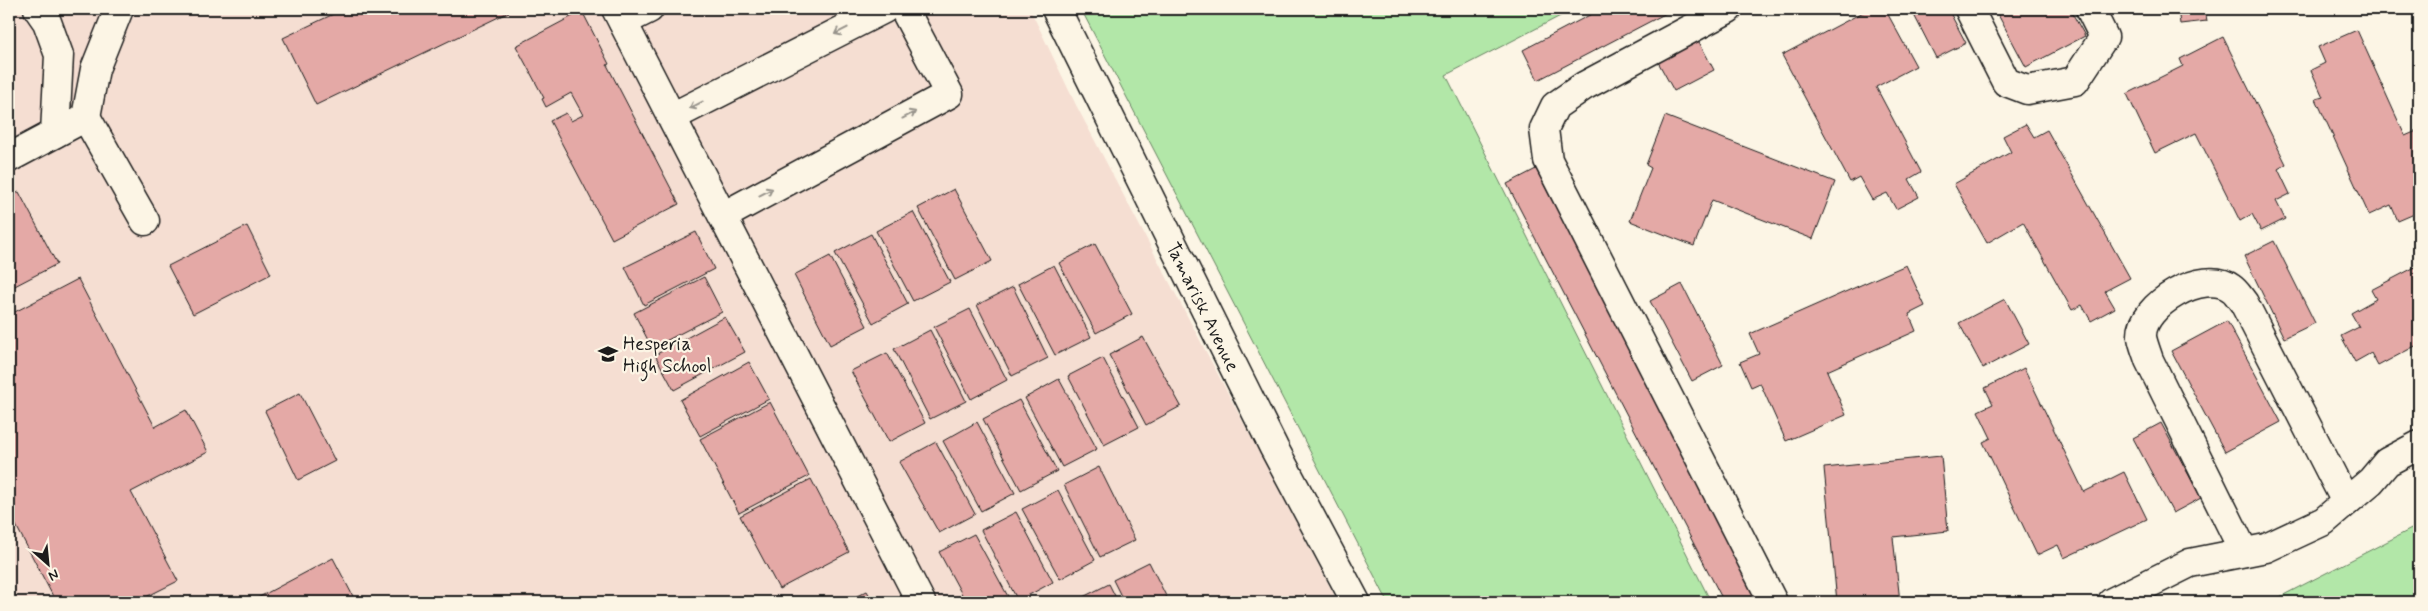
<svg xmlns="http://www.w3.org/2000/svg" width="2428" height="611" font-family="Mynerve,sans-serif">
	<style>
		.built { fill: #f5ded2 }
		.green { fill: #b2e7a8; stroke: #678262 }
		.building { fill: #e4a9a6; stroke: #1c1c1c }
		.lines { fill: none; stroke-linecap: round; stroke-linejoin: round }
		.minor-casing { stroke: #1c1c1c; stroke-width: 31 }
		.minor { stroke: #fcf5e5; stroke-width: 28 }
		.oneway { stroke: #97938b }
		.labels { text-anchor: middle; stroke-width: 4.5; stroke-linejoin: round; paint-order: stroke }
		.street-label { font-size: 19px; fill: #1c1c1c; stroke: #fcf5e5 }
		.poi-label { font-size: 19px; fill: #1c1c1c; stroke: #fcf5e5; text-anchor: start }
	</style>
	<rect width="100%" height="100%" fill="#fcf5e5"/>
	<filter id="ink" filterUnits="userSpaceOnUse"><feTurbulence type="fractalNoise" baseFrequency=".02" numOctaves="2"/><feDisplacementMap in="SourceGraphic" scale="10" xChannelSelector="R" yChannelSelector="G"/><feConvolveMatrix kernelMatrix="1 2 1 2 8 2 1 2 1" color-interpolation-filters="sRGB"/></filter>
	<g filter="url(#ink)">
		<path class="built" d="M9,9H1030L1076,105L1338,602H9Z"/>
		<path class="green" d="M1081,9H1574L1446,75L1711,602H1388Z
			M2419,525V602H2270Z"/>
		<path class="building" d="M344,9H507L509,12L316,105L283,38Z
			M1601,9H1674L1538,80L1523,50Z
			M1869,9H1885L1916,66L1876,87L1921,172L1909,179L1919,197L1896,209L1887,193L1872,200L1859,177L1850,182L1782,55Z
			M1911,9H1948L1966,43L1936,58Z
			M1995,9H2070L2085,36L2026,67Z
			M2178,9H2205L2207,21L2180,24Z
			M582,11L609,64L607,65L679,204L612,239L550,121L566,113L571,121L583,115L571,93L546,107L542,99L544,98L516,46Z
			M2357,30L2405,136L2419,130V212L2398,221L2391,205L2369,215L2316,99L2323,97L2311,70L2325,63L2318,47Z
			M2223,37L2286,164L2278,169L2290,194L2276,201L2285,219L2261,231L2252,214L2240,221L2196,133L2155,153L2127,94L2183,66L2180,59Z
			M1698,40L1714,70L1674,91L1658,62Z
			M1665,116L1835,182L1813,239L1712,200L1694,246L1630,221L1651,168L1646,165Z
			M2026,124L2034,137L2047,130L2130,278L2105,291L2115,308L2091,321L2082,305L2072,310L2023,222L1987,243L1954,184L2011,152L2003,136Z
			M1536,169L1761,602H1724L1507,184Z
			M954,189L992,261L955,280L918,208Z
			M19,192L57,264L9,289V197Z
			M913,212L950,282L913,301L876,231Z
			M247,226L271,274L193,314L168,266Z
			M696,232L714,269L644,305L625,267Z
			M871,234L908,304L873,323L835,253Z
			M2274,241L2315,323L2284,338L2244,256Z
			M1095,244L1132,314L1096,333L1059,263Z
			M830,256L867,326L830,345L794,275Z
			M1054,265L1091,337L1055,355L1018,284Z
			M1906,265L1925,306L1909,314L1916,331L1827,371L1846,415L1786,441L1760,383L1751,387L1740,362L1759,354L1750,334Z
			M2419,265V344L2378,366L2371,353L2355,362L2341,336L2359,327L2351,313L2376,299L2371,290Z
			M704,277L722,312L652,348L634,313Z
			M78,279L155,427L186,410L208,452L131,492L178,581L136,602H56L9,512V315Z
			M1682,284L1723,365L1692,381L1650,301Z
			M1013,287L1048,358L1012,376L977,305Z
			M2005,299L2029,344L1983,368L1959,323Z
			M970,309L1007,380L971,399L934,327Z
			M725,317L745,352L674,390L655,355Z
			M2227,321L2281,422L2225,452L2171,351Z
			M930,330L966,401L930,419L894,349Z
			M1143,337L1181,406L1146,425L1109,355Z
			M887,353L925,423L889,442L851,371Z
			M1103,358L1139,427L1104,445L1068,376Z
			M749,362L769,399L700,436L680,400Z
			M2024,368L2084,492L2124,472L2147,519L2064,558L2058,545L2037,555L1983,442L1991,438L1978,411L1993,404L1985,388Z
			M1059,379L1097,449L1062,467L1025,398Z
			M300,393L335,461L298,480L265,411Z
			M1019,400L1057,471L1021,490L983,419Z
			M770,402L809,476L739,513L700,439Z
			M977,422L1015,493L981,511L943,441Z
			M2161,423L2201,498L2173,513L2133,438Z
			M936,442L975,514L939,533L899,462Z
			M1941,456L1948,531L1893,537L1900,602H1837L1824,468Z
			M1099,467L1135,540L1100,557L1064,485Z
			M811,479L849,552L779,589L740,516Z
			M1058,490L1095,560L1060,579L1022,509Z
			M1016,512L1053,582L1018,601L981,530Z
			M974,534L1011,602H966L939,552Z
			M333,558L356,602H250Z
			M1149,562L1169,602H1124L1113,580Z
			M1109,584L1118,602H1073Z
			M867,591L873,602H845Z"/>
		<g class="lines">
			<defs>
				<g id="minor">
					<path d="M38,9L47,22L59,55L55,133"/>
					<path d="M616,9L921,602"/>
					<path id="s1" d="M1056,9L1274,448L1356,602"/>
					<path d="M1728,9L1584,86L1555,106L1544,129L1548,160L1773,602"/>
					<path d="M1969,9L2006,82L2027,90L2075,81L2104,37L2090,9"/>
					<path d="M623,22L649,9"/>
					<path d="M86,117L145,221"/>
					<path d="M672,117L884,9"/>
					<path d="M9,158L86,117L95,69L119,9"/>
					<path d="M723,216L949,94L904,9"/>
					<path d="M2244,552L2149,360C2147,353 2143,344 2142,337C2140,305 2204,268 2231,288C2236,291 2240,298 2244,303L2346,502"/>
					<path d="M2112,602L2190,563L2266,548L2324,521L2371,481L2387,462L2419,445"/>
				</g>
			</defs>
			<use href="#minor" class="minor-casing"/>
			<use href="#minor" class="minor"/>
		</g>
		<defs><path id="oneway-shaft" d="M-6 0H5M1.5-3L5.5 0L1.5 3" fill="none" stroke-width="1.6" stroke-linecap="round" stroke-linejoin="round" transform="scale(1.25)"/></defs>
		<g class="oneway">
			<use href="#oneway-shaft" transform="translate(841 31) rotate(153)"/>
			<use href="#oneway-shaft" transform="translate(696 105) rotate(153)"/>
			<use href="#oneway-shaft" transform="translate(909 115) rotate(-28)"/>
			<use href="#oneway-shaft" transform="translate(766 192) rotate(-28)"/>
		</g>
	</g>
	<defs>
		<symbol id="school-bare" viewBox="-9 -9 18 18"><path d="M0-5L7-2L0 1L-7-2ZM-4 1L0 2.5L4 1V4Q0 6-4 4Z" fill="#1c1c1c" stroke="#fcf5e5" stroke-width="2.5" paint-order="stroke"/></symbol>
	</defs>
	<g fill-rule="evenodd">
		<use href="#school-bare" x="594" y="340" width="28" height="28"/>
	</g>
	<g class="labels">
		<g class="street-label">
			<text dy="7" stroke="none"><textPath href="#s1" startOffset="332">Tamarisk Avenue</textPath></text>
		</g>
		<g class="poi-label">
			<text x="623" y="350">Hesperia<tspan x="623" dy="22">High School</tspan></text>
		</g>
	</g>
	<rect width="2428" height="611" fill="none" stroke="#fcf5e5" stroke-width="30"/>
	<rect x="15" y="15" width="2398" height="581" fill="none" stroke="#1c1c1c" stroke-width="2" filter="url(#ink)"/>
	<g transform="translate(48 564) rotate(153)" stroke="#fcf5e5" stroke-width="4" paint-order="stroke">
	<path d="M0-4L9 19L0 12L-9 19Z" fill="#1c1c1c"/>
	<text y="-8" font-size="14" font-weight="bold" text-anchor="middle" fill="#1c1c1c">N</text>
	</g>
</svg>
